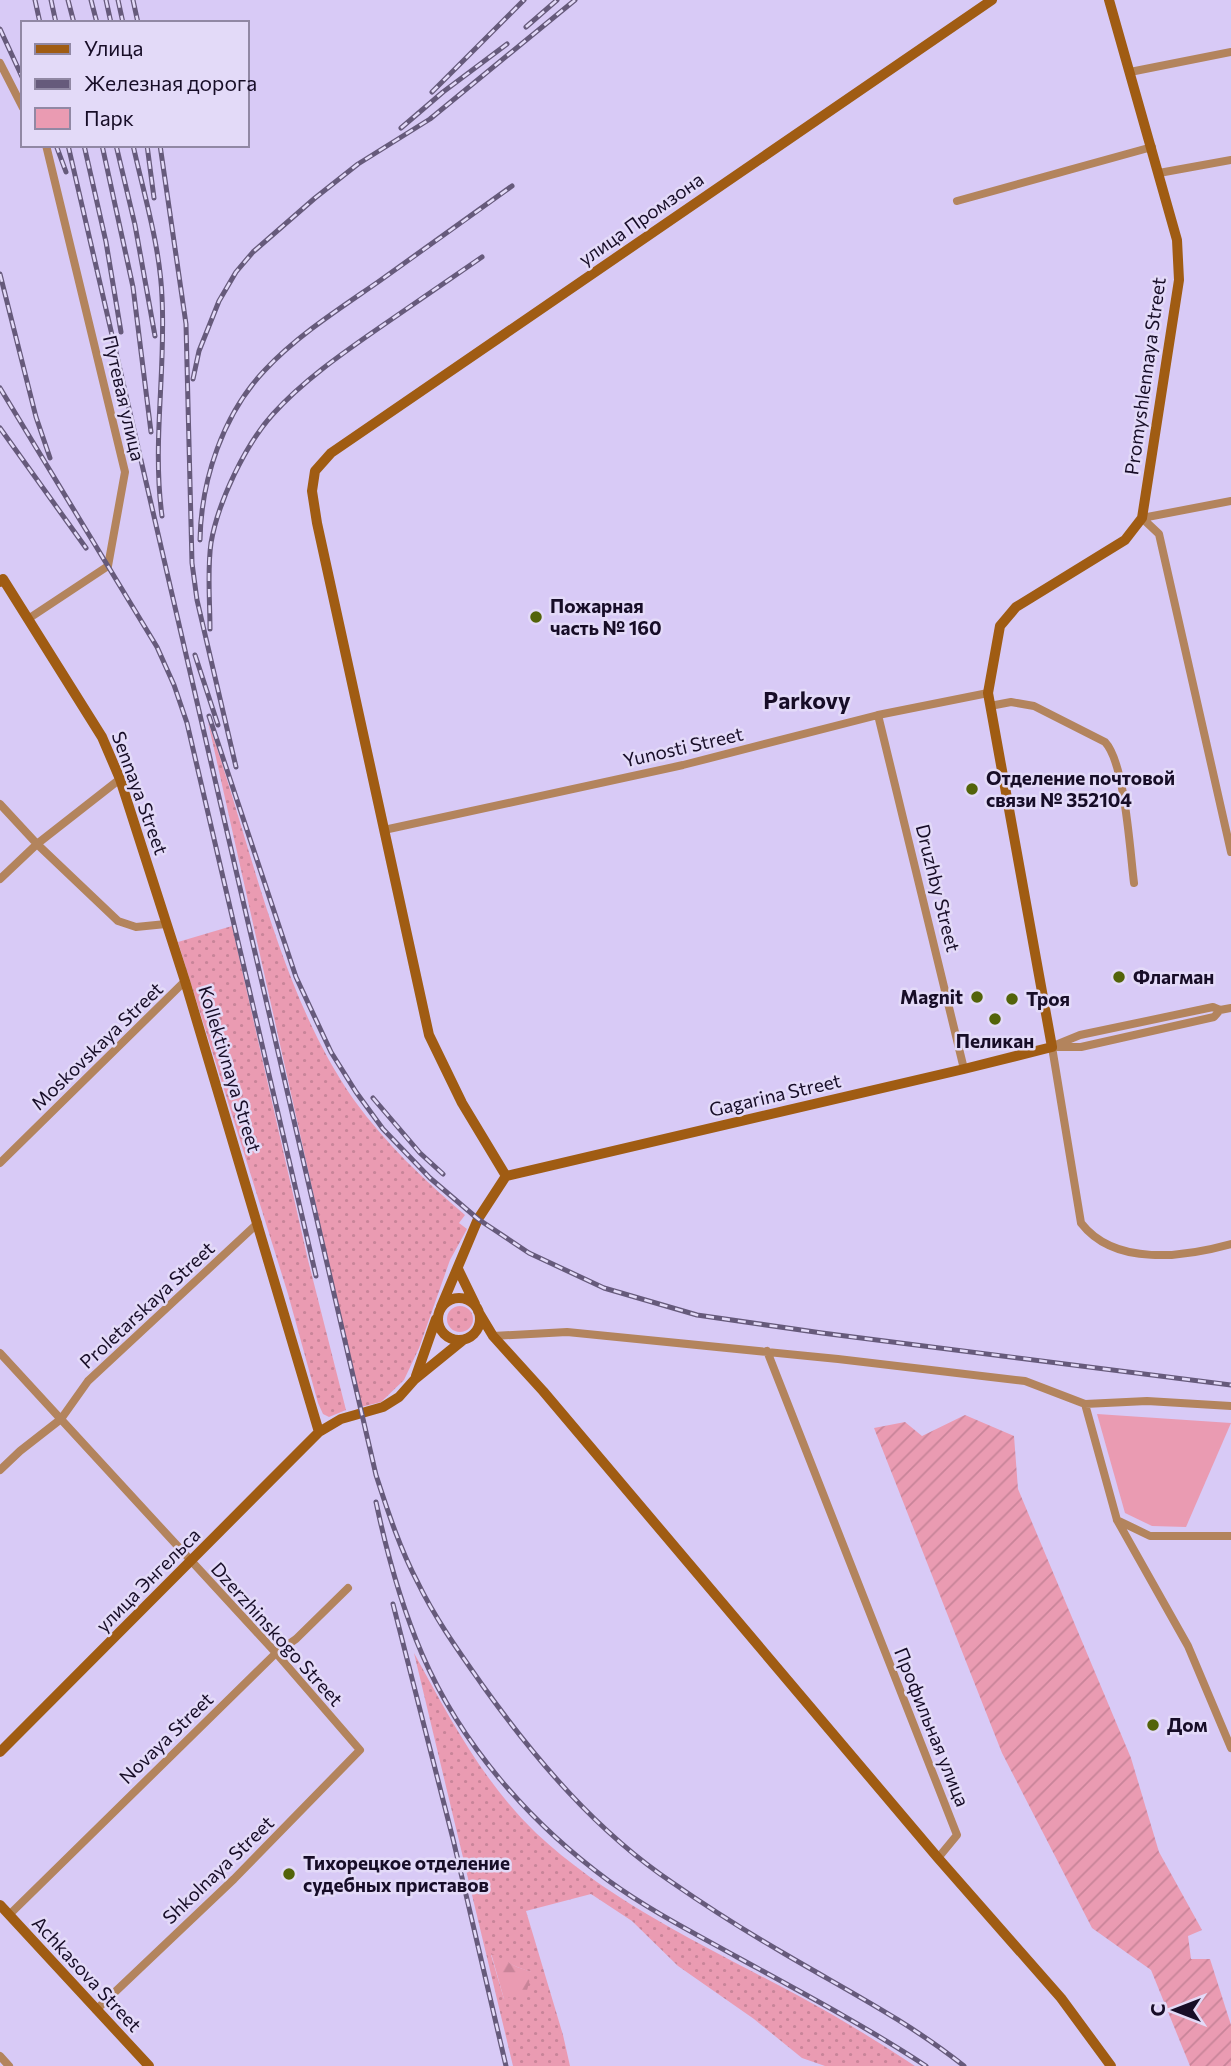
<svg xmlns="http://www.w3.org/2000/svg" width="1231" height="2066" font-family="Commissioner,sans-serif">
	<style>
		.grass { fill: url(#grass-dots); fill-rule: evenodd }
		.forest { fill: url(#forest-firs) }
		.park { fill: #ea9bb2 }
		.garden { fill: url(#garden-furrows) }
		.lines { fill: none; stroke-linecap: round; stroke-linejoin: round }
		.street { stroke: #b3845d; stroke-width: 8 }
		.secondary { stroke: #a05c13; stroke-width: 10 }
		.rail-casing { stroke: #665a7b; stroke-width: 5 }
		.rail { stroke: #e3daf8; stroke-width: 2.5; stroke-dasharray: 8; stroke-linecap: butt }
		.poi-dot { fill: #536309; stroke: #e3daf8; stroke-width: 2.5 }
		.labels { text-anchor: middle; stroke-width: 5; stroke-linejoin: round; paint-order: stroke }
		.street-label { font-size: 19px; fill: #170d27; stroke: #e3daf8 }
		.poi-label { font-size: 19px; font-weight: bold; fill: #170d27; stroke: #e3daf8; text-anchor: start }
		.quarter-label { font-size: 23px; font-weight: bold; fill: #170d27; stroke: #e3daf8 }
	</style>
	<defs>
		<pattern id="grass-dots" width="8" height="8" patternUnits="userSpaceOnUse" patternTransform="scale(1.75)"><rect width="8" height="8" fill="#ea9bb2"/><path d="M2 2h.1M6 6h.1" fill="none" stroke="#c88499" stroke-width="1.8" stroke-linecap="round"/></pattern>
		<pattern id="forest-firs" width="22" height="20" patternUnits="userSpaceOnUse" patternTransform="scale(1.75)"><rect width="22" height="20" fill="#ea9bb2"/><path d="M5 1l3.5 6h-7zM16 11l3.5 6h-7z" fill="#c88499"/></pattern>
		<pattern id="garden-furrows" width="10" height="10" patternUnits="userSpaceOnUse" patternTransform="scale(1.75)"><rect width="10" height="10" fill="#ea9bb2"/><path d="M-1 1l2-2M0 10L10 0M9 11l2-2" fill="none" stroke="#c88499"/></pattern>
	</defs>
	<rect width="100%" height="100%" fill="#d8caf6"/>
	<path class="grass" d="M208,722C251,843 280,995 354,1100C386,1144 424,1180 465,1215L459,1223L467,1229L450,1260L419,1348L404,1380L381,1402L361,1407Z
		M232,926L308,1260L346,1410L329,1417L323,1414L318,1403L288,1294L178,942Z
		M447 1319a13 13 0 1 1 26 0a13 13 0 1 1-26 0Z
		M414,1653C449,1717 483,1782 536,1833C611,1903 707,1947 797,1995C838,2017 877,2041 915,2066H825L802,2058L754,2019L678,1966L632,1921L591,1894L526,1911L563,2035L570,2066H513ZM491,1955L517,1967L531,1972L504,1999Z"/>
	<path class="forest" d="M491,1953L517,1967L532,1972L526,1994L504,1999Z"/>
	<path class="park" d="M1097,1414L1231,1423L1186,1527L1152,1526L1125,1513Z"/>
	<path class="garden" d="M965,1415L1014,1436L1018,1489L1131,1758L1159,1852L1202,1930L1188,1936L1191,1959H1210L1231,2025V2066H1190L1151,1970L1092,1928L1002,1753L874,1428L905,1422L922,1436Z"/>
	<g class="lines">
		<path class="street" d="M0,63L23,108
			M1130,72L1231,52
			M1159,173L1231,160
			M957,201L1152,147
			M1142,518L1159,534L1231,852
			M1142,518L1231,501
			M28,619L108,566L125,472L46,145
			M990,706L1011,702L1034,706L1105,742C1125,763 1130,852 1134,883
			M878,715L964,1069
			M0,804L37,844L118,921L136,927L166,924
			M384,830L683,765L878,715L988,693
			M0,879L37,844L120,779
			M1058,1044L1080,1035L1213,1007L1220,1010
			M1052,1047L1081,1223C1115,1267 1184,1257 1231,1244
			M1052,1047H1081L1214,1017L1220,1010L1231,1008
			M0,1163L185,981
			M493,1336L567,1332L838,1359L1025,1381L1085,1404L1147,1401L1231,1406
			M767,1351L957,1835L938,1858
			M0,1353L276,1653L360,1750L234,1879L96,2010
			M1085,1404L1117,1520L1188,1646L1231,1748
			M0,1470L20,1451L61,1419L88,1381L258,1223
			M1117,1520L1150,1536H1231
			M9,1915L276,1653L296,1639L348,1588
			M0,2056L9,2066"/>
		<path class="secondary" d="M0,582L3,579L102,737L120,779L185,981L319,1432
			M506,1176L964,1069L1052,1047L988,693L1000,626L1016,607L1125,540L1142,518L1179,280L1177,240L1109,0
			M506,1176L462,1103L429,1035L317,523L312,491L315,471L331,453L992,0
			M458,1269L475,1304
			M438 1319a21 21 0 1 1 42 0a21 21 0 1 1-42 0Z
			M441,1307L478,1219L506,1176
			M478,1311L493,1336L543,1391L938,1858L1061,1998L1111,2066
			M416,1376L436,1319
			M0,1752L319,1432L341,1419L383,1407L399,1397L415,1379L463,1340
			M0,1905L149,2066"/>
		<defs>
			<path id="rail" d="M35,0L40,23
				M51,0L56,23
				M68,0L74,23
				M91,0L97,23
				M106,0L111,23
				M118,0L123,23
				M133,0L138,23
				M526,27L557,0
				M0,29L23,79
				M432,92L524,0
				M401,128L443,92L507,44
				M56,145L66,172
				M68,145L376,1475C388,1512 400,1549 418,1583C436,1620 460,1653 483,1686C536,1760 597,1832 673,1883C709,1908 747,1932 785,1954C846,1990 909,2022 964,2066
				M84,145L106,242L121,332
				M102,145L133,287L151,432
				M116,145L135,225L155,336
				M133,145C144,195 160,246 162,297C166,371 152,443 162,516
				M147,145L154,198
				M160,145L186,324L192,563L197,600L236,767
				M0,274L36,417L50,458
				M193,379L199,351L219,301L236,272L253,252L315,198L358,164L430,119L575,0
				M0,388L157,647L174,685L187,723L316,1276
				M0,428L86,548
				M200,540C201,480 223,414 265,370C298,335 339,309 378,282C423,250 468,218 512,186
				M210,629C210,601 207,571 211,543C218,502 245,445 273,414C303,381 340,355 376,330C412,305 447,281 482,257
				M195,655L218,725
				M209,716L296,977L331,1052L356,1092L383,1129L430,1178L478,1219L529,1253L604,1288L697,1315L822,1333L1231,1385
				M373,1098L420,1153L443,1174
				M376,1502C387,1554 401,1605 422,1654C461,1745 531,1824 609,1881C649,1910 694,1933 737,1957C801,1992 865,2026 926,2066
				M393,1604L453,1839L506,2066"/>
		</defs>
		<use href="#rail" class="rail-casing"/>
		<use href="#rail" class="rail"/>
	</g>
	<g class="poi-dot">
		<circle cx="536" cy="617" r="7"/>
		<circle cx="972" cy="789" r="7"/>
		<circle cx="1119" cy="977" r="7"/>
		<circle cx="977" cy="997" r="7"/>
		<circle cx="1012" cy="999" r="7"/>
		<circle cx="995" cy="1019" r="7"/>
		<circle cx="1153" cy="1725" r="7"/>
		<circle cx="289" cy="1874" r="7"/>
	</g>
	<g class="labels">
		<g class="street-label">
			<text transform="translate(641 219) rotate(-35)" y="7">улица Промзона</text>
			<text transform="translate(1145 376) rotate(-82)" y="7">Promyshlennaya Street</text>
			<text transform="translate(124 398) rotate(77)" y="7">Путевая улица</text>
			<text transform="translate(683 747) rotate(-13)" y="7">Yunosti Street</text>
			<text transform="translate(140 793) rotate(70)" y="7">Sennaya Street</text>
			<text transform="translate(938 888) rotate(76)" y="7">Druzhby Street</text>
			<text transform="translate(97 1046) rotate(-44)" y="7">Moskovskaya Street</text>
			<text transform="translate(230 1069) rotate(73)" y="7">Kollektivnaya Street</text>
			<text transform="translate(775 1095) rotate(-13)" y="7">Gagarina Street</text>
			<text transform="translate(147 1305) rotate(-43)" y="7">Proletarskaya Street</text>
			<text transform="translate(148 1580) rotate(-45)" y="7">улица Энгельса</text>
			<text transform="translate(277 1634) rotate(48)" y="7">Dzerzhinskogo Street</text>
			<text transform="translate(932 1727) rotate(68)" y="7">Профильная улица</text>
			<text transform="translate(166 1738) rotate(-44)" y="7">Novaya Street</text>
			<text transform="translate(218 1870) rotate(-44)" y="7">Shkolnaya Street</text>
			<text transform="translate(87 1974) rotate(47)" y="7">Achkasova Street</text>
		</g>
		<g class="poi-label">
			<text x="550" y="613">Пожарная<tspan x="550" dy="22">часть № 160</tspan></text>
			<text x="986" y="785">Отделение почтовой<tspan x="986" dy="22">связи № 352104</tspan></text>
			<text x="1133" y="984">Флагман</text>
			<text x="963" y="1004" text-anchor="end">Magnit</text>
			<text x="1026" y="1006">Троя</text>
			<text x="995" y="1048" text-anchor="middle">Пеликан</text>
			<text x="1167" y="1732">Дом</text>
			<text x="303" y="1870">Тихорецкое отделение<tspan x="303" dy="22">судебных приставов</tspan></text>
		</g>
		<g class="quarter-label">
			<text x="807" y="709">Parkovy</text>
		</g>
	</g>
	<rect x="21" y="21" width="228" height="126" fill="#e3daf8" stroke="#9188a4" stroke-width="2"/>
	<rect x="35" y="44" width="35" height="10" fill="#a05c13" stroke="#9188a4" stroke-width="2"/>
	<text x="84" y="56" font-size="21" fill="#170d27">Улица</text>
	<rect x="35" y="79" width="35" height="10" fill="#665a7b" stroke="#9188a4" stroke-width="2"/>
	<text x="84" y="91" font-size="21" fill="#170d27">Железная дорога</text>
	<rect x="35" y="108" width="35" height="21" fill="#ea9bb2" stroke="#9188a4" stroke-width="2"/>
	<text x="84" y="126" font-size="21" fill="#170d27">Парк</text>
	<g transform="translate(1175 2010) rotate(270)" stroke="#e3daf8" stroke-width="5" paint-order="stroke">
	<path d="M0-5L12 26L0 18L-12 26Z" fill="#170d27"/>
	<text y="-10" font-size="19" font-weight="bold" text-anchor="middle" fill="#170d27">С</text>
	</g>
</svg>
